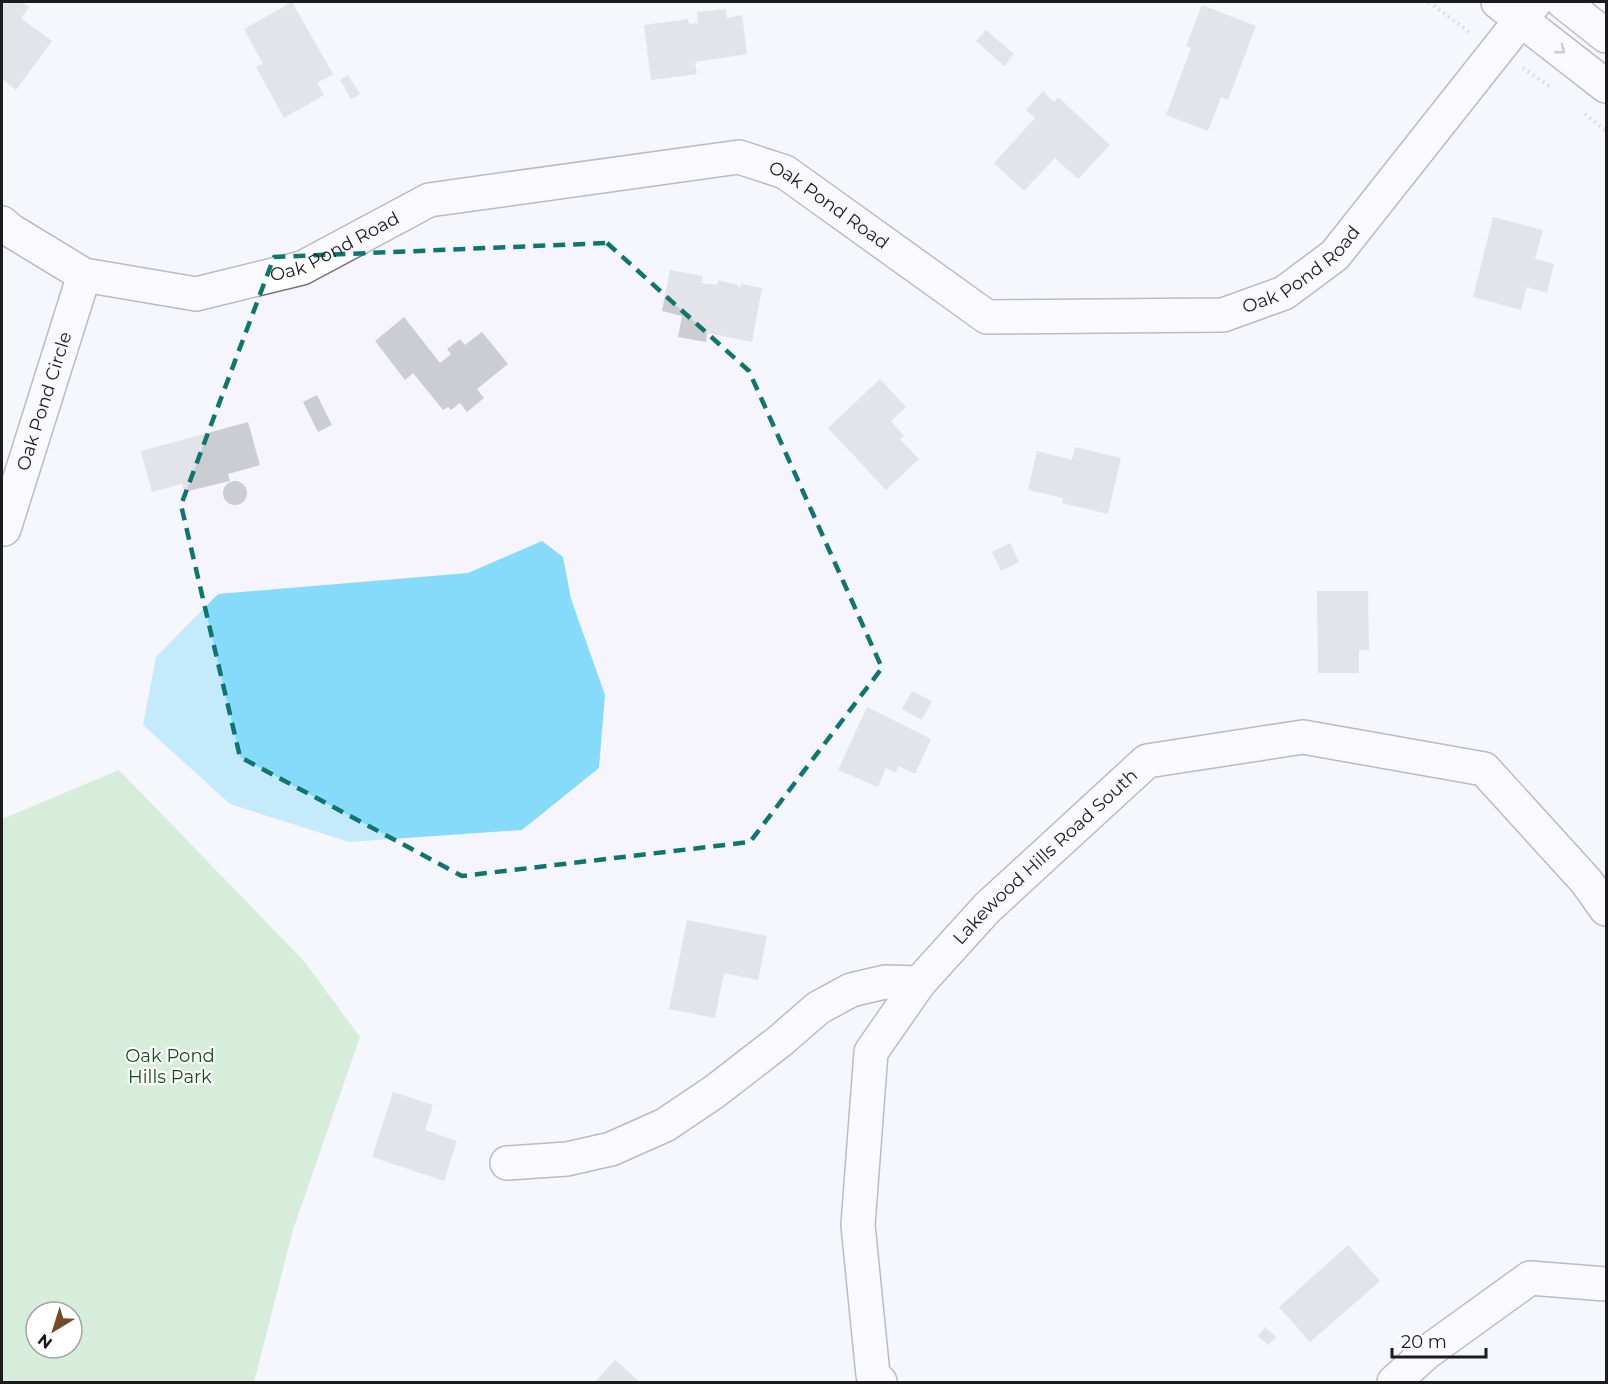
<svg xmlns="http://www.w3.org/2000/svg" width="1608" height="1384" font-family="Montserrat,sans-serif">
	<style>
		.green { fill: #b1e3b2; fill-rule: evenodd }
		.water { fill: #87dbfa }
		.building { fill: #ccccd3 }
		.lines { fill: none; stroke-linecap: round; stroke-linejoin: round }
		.minor-casing { stroke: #74737a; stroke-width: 36 }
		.major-casing { stroke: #74737a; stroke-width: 36 }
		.path { stroke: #b4b3ba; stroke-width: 4; stroke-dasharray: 1.5 4.5; stroke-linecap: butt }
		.minor { stroke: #fff; stroke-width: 33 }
		.major { stroke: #fff; stroke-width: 33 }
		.oneway { stroke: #99999a }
		.marked { fill: none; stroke: #0f766e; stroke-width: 4.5; stroke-dasharray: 12 8; stroke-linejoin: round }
		.labels { text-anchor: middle; stroke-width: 4.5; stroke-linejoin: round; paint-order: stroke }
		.street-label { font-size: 18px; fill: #1c1c1f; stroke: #fff }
		.park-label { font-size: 18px; fill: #154d1c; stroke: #fff }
	</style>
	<rect width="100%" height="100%" fill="#f6f5fd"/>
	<path class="green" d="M119,770L304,961L360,1037L293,1230L254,1382H2V819ZM36,1312H72V1348H36Z"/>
	<path class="water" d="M542,541L563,557L571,599L605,695L599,768L522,830L349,842L230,804L143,725L156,657L218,594L468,573Z"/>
	<path class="building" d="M2,2H22L29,7L21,18L52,41L16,90L2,79Z
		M292,2L333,74L317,83L324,95L284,118L256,67L263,64L244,29Z
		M1202,5L1256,26L1228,100L1221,97L1208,131L1166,115L1191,48L1186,46Z
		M726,9L727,18L742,15L747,54L695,62L697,74L651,80L644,25L688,19L689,24L698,23L697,12Z
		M986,30L1014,54L1004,66L976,41Z
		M348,75L360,94L351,99L340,80Z
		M1043,91L1054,102L1058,97L1110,145L1078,179L1055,158L1024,191L994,163L1035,118L1026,110Z
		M1493,217L1543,230L1535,259L1554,264L1547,293L1527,287L1521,310L1473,297Z
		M670,270L703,276L702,283L717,285L718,280L737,285L740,288L741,284L762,288L752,342L707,333L706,342L678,337L682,316L662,311Z
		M404,317L440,363L451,354L447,349L460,339L465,345L482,332L508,364L477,389L484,398L467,412L460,403L451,410L448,407L443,410L413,373L405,380L375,341Z
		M880,379L906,407L891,421L904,436L900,439L919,459L886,490L828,428Z
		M317,395L332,425L318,432L303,402Z
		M248,422L260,465L228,474L230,481L184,492L182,484L152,492L141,451Z
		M1075,447L1121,458L1108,514L1062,503L1063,498L1028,490L1037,451L1072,460Z
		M223 493a12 12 0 1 1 24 0a12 12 0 1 1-24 0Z
		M1010,543L1019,562L1001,571L992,552Z
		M1317,591H1368L1369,650H1359V673H1318Z
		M912,691L932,701L922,720L902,709Z
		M867,707L931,739L915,774L898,766L896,773L886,768L878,787L838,770Z
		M687,920L767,936L758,980L724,973L715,1018L669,1009Z
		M393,1092L433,1105L425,1130L457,1141L444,1181L372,1157Z
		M1348,1245L1380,1281L1310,1342L1279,1307Z
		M1265,1327L1276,1337L1268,1345L1258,1336Z
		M615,1360L640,1382H595Z"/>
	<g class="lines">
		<defs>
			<g id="minor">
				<path id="s1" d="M2,223L10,230L84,275L196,294L302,268L429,200L739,157L785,172L987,317L1223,315L1284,293L1335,255L1535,2"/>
				<path id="s2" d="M4,529L84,275"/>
				<path d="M507,1163L567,1159L611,1149L665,1125L714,1092L780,1041L818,1008L851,990L885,982L919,983"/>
				<path id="s3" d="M880,1382L873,1375L858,1225L871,1052L919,983L987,908L1147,761L1303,737L1484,769L1586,881L1606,909"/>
				<path d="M1394,1382L1426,1353L1530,1278L1606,1284"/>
			</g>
			<path id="major" d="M1498,2L1606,86
				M1563,2L1606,36"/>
		</defs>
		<use href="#minor" class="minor-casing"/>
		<use href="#major" class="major-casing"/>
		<path class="path" d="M1429,2L1469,32
			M1523,68L1549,86
			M1585,114L1606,131"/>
		<use href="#minor" class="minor"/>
		<use href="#major" class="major"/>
	</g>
	<defs><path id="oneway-chevron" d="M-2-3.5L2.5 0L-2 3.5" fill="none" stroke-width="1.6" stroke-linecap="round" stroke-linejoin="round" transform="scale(1.5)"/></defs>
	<use class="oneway" href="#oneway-chevron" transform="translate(1561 50) rotate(38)"/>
	<path d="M0 0H1608V1384H0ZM607,243L749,371L882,668L750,842L462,876L240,757L181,505L274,257Z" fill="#f6f5fd" fill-opacity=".55" fill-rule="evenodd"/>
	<path class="marked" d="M607,243L749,371L882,668L750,842L462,876L240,757L181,505L274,257Z"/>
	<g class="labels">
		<g class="street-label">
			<text dy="6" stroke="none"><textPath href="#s1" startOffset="880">Oak Pond Road</textPath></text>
			<text dy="6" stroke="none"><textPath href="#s1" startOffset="358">Oak Pond Road</textPath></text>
			<text dy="6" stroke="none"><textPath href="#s1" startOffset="1402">Oak Pond Road</textPath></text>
			<text dy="6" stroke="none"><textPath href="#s2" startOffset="134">Oak Pond Circle</textPath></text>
			<text dy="6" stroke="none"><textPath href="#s3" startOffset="597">Lakewood Hills Road South</textPath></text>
		</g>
		<g class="park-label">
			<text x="170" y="1062">Oak Pond<tspan x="170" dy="21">Hills Park</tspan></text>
		</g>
	</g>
	<rect width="1608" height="1384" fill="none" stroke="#1c1c1f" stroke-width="6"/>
	<g transform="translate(54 1330) rotate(218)"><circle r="28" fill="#ffffff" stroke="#a4a4a5" stroke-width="1.5"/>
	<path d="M0-4.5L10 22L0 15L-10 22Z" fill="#724c28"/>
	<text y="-9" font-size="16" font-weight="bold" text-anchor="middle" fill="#1c1c1f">N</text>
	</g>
	<path d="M1392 1348v9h94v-9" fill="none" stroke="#1c1c1f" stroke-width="3"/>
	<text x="1401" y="1348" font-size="18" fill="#1c1c1f" stroke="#ffffff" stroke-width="4.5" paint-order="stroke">20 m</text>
</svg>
